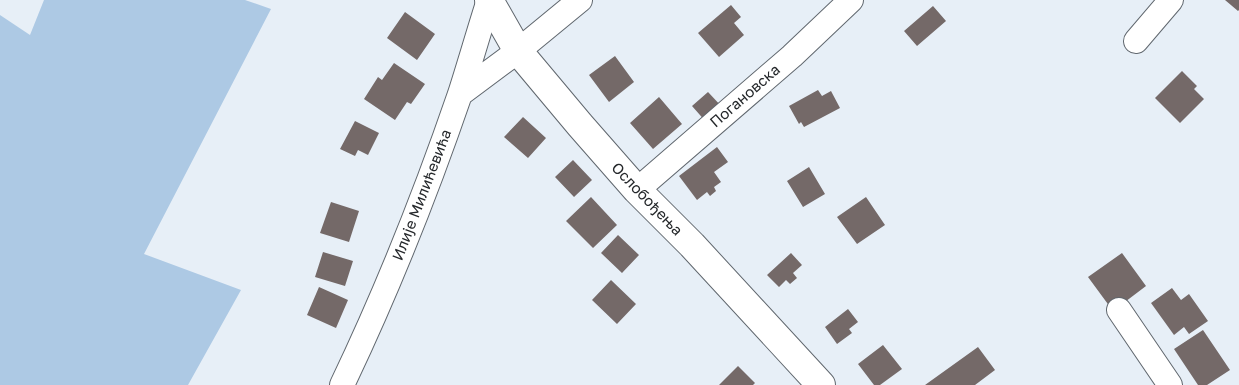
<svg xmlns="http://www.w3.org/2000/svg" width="1239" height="385" font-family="'Golos Text',sans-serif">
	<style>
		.green { fill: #adc9e4 }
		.building { fill: #746968 }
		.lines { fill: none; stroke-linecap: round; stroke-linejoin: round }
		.minor-casing { stroke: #60676e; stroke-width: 26 }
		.tertiary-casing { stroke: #60676e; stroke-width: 30 }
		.minor { stroke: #fff; stroke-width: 24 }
		.tertiary { stroke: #fff; stroke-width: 28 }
		.labels { text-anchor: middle; stroke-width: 5; stroke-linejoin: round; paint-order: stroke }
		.street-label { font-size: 15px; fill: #25282b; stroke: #fff }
	</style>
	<rect width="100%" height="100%" fill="#e7eff7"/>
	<path class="green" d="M44,0H245L271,9L144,254L241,290L188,385H0V15L30,35Z"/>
	<path class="building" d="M1225,0H1239V10L1238,11Z
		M731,5L741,17L734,23L744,35L719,57L698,33Z
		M933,6L946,21L917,46L904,31Z
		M405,12L435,34L417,60L387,38Z
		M615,56L634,82L609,102L589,75Z
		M394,63L425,84L411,104L407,102L395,120L364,99L378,77L382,80Z
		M1182,71L1197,86L1194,89L1204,99L1180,123L1155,98Z
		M818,90L822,96L831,91L840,108L804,127L801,122L799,124L789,106Z
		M708,92L723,108L707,123L692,106Z
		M659,97L682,124L653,149L630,123Z
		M523,117L546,138L528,158L504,137Z
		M355,121L379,133L368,155L358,150L355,156L340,149Z
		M717,147L728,162L714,172L721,182L714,187L716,191L710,196L707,192L697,200L679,176Z
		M573,160L592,180L574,197L555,177Z
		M809,167L825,194L803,207L787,181Z
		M591,197L617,225L593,248L566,221Z
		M866,197L885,225L857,244L837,217Z
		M331,202L359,211L349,242L320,233Z
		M618,235L639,255L622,273L601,253Z
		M323,252L353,261L345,286L315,277Z
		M791,253L802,265L793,273L797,278L790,284L786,280L779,287L767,275Z
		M1122,253L1146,286L1113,311L1088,277Z
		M611,280L636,304L617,324L592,300Z
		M319,287L348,300L336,328L307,315Z
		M1172,288L1181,300L1189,294L1208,321L1189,334L1184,327L1174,335L1151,303Z
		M848,309L858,322L849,329L852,333L837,344L825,327Z
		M1203,330L1230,370L1207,385H1198L1174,349Z
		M883,345L902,369L880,385H874L858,364Z
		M978,347L995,370L975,385H925Z
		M738,366L755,383L753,385H719Z"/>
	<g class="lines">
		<defs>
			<path id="minor" d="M1136,41L1171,0
				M460,94L518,51L580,0
				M637,190L792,56L851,0
				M1119,310L1170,385
				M342,385C387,291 426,193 460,94C470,63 479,31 489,0"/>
			<path id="tertiary" d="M489,0L518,51L580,125L637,190L692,245L821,385"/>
		</defs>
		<use href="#minor" class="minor-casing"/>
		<use href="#tertiary" class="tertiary-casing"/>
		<use href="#minor" class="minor"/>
		<use href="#tertiary" class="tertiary"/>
	</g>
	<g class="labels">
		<g class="street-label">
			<text transform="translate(745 96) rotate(-41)" y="5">Погановска</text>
			<text transform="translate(422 195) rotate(-69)" y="5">Илије Милићевића</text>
			<text transform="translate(647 199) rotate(46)" y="5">Ослобођења</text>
		</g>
	</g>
</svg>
